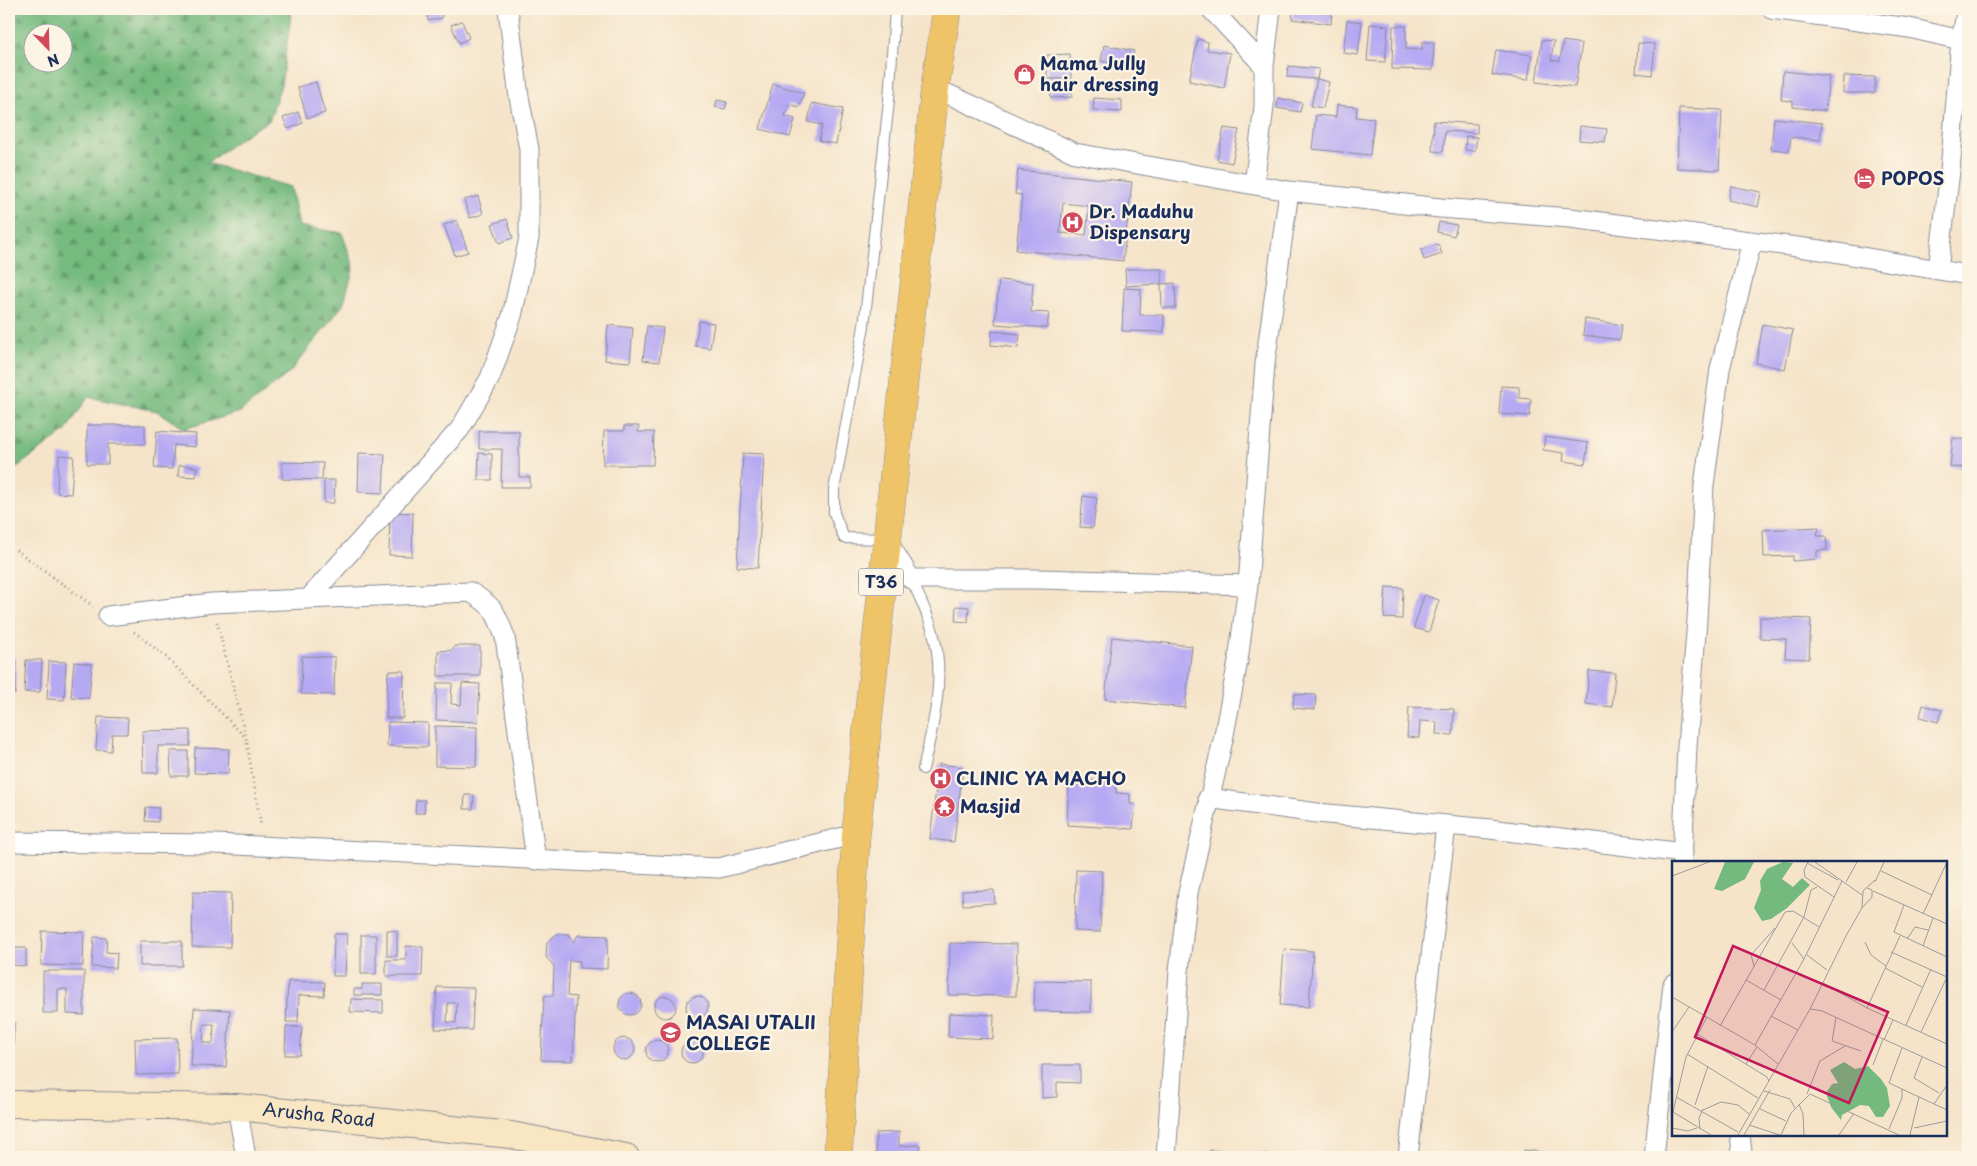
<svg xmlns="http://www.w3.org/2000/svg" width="1977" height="1166" font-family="'Playpen Sans',sans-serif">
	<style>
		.forest { fill: url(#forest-firs); stroke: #48746e; fill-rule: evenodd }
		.building { fill: #b6a9f3; fill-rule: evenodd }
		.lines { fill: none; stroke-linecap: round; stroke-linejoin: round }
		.lane-casing { stroke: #888a94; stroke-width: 12 }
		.street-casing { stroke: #888a94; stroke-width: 21 }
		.secondary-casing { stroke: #888a94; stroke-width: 28 }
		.highway-casing { stroke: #888a94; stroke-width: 29 }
		.path { stroke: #888a94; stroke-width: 3; stroke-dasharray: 1 4; stroke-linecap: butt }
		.lane { stroke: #fff; stroke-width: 10 }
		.street { stroke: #fff; stroke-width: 19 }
		.secondary { stroke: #f9e7c3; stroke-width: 26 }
		.highway { stroke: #efc469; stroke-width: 28 }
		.labels { text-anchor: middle; stroke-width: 4.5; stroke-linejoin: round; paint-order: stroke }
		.shield { fill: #fcf5e5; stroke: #5e6a86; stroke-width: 1 }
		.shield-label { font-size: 16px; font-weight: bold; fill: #1b2f5e }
		.poi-label { font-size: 18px; font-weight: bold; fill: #1b2f5e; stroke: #fcf5e5; text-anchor: start }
		.street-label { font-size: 18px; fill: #1b2f5e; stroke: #fcf5e5 }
		.inset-road { fill: none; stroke: #9e9c9e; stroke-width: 1 }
		.view { fill: #c2185b; fill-opacity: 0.15; stroke: #c2185b; stroke-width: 2.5 }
		.inset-edge { fill: none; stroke: #1b2f5e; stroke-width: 2.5 }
	</style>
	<defs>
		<pattern id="forest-firs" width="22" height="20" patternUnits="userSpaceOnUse" patternTransform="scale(1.25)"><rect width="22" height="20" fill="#74ba7e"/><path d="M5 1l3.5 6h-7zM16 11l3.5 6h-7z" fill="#5e986a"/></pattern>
	</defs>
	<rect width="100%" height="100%" fill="#fcf5e5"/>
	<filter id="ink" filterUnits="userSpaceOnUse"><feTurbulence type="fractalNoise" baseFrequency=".02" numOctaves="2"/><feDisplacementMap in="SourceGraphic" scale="10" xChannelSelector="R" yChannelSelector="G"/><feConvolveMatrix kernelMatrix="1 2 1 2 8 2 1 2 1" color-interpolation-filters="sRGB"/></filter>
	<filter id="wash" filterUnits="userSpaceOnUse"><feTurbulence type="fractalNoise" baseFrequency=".0096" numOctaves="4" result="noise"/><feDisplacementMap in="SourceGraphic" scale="20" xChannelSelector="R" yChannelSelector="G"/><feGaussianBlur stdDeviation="1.12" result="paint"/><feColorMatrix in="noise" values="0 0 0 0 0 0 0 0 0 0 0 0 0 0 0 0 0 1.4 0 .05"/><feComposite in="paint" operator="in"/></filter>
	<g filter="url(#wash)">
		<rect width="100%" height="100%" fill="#f5e4c9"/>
		<path class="forest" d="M9,9H292L281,85L269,121L249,132L207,163L291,187L299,226L342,233L354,267L343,305L290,372L240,412L184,429L157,411L88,397L65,432L17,467L9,469ZM32,32H62V62H32Z"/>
		<g id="blocks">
			<path class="building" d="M426,9H441L442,18L428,21Z
				M1293,9L1332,13L1331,24L1292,19Z
				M1347,20L1362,22L1358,55L1343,53Z
				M462,21L469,38L459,43L451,25Z
				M1370,24L1388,26L1385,62L1367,61Z
				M1393,26H1406V49L1422,50V42H1434L1433,70L1392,69Z
				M1198,39L1208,42L1207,50L1230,53L1224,88L1189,81Z
				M1542,40L1554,41L1551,60L1560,61L1563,41L1582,44L1575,87L1536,82Z
				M1638,43L1655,44L1652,75L1636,73Z
				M1104,45L1134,51L1130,67L1101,61Z
				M1496,50L1532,55L1528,80L1492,75Z
				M1070,54L1071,79H1047V55Z
				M1288,66L1319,69L1317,79L1329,82L1323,108L1311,106L1317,79L1287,77Z
				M1783,71L1829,76L1825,111L1793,107V101L1781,100Z
				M1844,76L1875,77V93H1843Z
				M316,82L325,113L307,118L298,87Z
				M773,84L804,93L799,107L789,104L785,116L795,119L790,137L760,129Z
				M1050,86H1072V97L1051,98Z
				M1094,98L1122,100V112L1093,110Z
				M1278,98L1302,103L1300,112L1277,108Z
				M717,100L727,102L725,109L715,107Z
				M812,103L843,109L836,144L819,141L822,125L808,122Z
				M1337,105L1357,107L1356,117L1374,119L1370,155L1312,149L1316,115L1336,117Z
				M1679,108L1722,110L1719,170L1677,168Z
				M298,112L303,123L288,129L283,118Z
				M1774,118L1822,123L1820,140L1791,137L1789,151L1771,149Z
				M1434,121L1477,124V133L1445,131L1443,152L1432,151Z
				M1580,126L1607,129L1605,142L1579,140Z
				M1224,128L1239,130L1232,163L1217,160Z
				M1466,136L1477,137L1475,151L1465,150Z
				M1018,170L1132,182L1123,261L1016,250L1022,195L1015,194ZM1063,203L1089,206L1086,235L1060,233Z
				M1731,186L1761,192L1758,207L1728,200Z
				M478,196L483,214L470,218L464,200Z
				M507,219L513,238L499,243L492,224Z
				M457,220L468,252L455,256L444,225Z
				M1439,222L1457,225L1454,236L1437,232Z
				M1438,244L1442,254L1424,260L1421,250Z
				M1125,269H1162L1161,284L1175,283L1176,308H1162L1161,284L1126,286Z
				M999,280L1033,283L1031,312L1049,313L1047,328L995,324Z
				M1124,288L1141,289L1140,315H1164V332L1122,331Z
				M1585,319L1622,325L1620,340L1583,335Z
				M699,321L714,323L710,348L695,346Z
				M1763,324L1793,330L1785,369L1756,363Z
				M608,325L633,328L630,362L605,360Z
				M647,326L663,328L659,362L643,360Z
				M992,331L1020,334L1018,348L991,345Z
				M1501,386L1519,387V398L1531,399L1530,416L1499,414Z
				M87,425H145V444H108V464H87Z
				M624,426H639L638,432H654L653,465H603L604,431H624Z
				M157,431L196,434L195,447L174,445L172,469L154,468Z
				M479,431H519V477H530V487H501L502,449H479Z
				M1545,437L1588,443L1585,464L1563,461L1564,453L1543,450Z
				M1953,438L1968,440V468L1950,467Z
				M359,453L385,454L383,493L358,492Z
				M479,453L492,454V480H478Z
				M743,453L764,454L758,568L737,567Z
				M59,455L74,456L71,494L57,493Z
				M282,462L323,463L322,480L282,479Z
				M179,465L197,467L196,477L178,476Z
				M324,480H335L334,503H324Z
				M1083,496L1097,498L1093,528L1080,527Z
				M390,512L413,513L412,556L389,555Z
				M1819,527L1817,536H1826L1827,550L1817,551V559L1793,561V556L1764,557L1763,530Z
				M1386,587L1403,588L1402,619L1384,618Z
				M1424,595L1439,600L1429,632L1414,628Z
				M956,606L969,607L968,622L955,621Z
				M1760,617L1811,619L1809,659L1785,658L1786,639L1760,638Z
				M1112,637L1192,646L1185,708L1105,699Z
				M454,646H480V676H438V651L453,650Z
				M302,656L335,657L334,695L301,694Z
				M9,658H16L15,694H9Z
				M26,660H42L40,692H24Z
				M49,661L66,662L64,700L47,699Z
				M74,662L92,664L89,698L71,697Z
				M388,671H404L403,718H386Z
				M1589,671L1615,673L1612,707L1586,704Z
				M437,683H452L451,704L461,705L462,683L480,684L478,722L436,720Z
				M1294,694L1316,695L1315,710L1293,708Z
				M1923,705L1942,710L1938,722L1920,717Z
				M1409,707L1454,709L1453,735L1436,734L1437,722L1420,721L1419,738L1407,737Z
				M98,717L128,718L127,734H112L111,751L96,750Z
				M388,722L428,723V747L387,746Z
				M435,726L477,727L476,767L435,766Z
				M190,730V746H158V773H143L142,731Z
				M195,748L229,749L228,774L194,773Z
				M170,751H188V776H171Z
				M939,764L963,767L954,842L930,839Z
				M1069,780L1116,783V793L1130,794V804H1135L1133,829L1067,825Z
				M465,795H474L473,809H464Z
				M416,800H425L424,813H415Z
				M146,807L159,808L158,822L145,821Z
				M1076,870L1102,871L1100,932L1075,931Z
				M994,890L995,903L963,905L962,891Z
				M193,892L231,893L230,947H192Z
				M387,930L397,931V956H387Z
				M42,931L84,932L83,966L41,965Z
				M334,934H347L345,976H333Z
				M557,934H569L574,942L578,935L608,936L607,969L579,968L580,961L569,960L567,996L576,997L573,1061L541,1060L544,996H553L554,966L546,957L547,942Z
				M361,935H376V974H361Z
				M94,937L107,938L106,952L117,953L116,968L92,967Z
				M140,941H182V966H140Z
				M950,943L1017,944L1016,996L949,995Z
				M406,946L423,947L422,976H386V960H406Z
				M9,948H26V966L9,965Z
				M1284,949L1313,951L1309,1007L1280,1005Z
				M43,971H84V1015L67,1014V989H58V1013H43Z
				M288,981L325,982L324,996L299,995L298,1022H286Z
				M1035,981L1091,982V1012L1034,1011Z
				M362,984H382V995H354V989H362Z
				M437,987L474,988L472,1030L435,1029ZM448,1003H457L456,1023L447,1022Z
				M619 1004a11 11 0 1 1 22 0a11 11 0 1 1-22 0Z
				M686 1007a11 11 0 1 1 22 0a11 11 0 1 1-22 0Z
				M654 1007a11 11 0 1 1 22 0a11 11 0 1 1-22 0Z
				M351,999L383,1000V1013L350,1012Z
				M194,1008L230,1010L226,1067L191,1066ZM204,1024H214L213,1043H203Z
				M949,1013L994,1015L993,1039L948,1037Z
				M9,1023H14L13,1053H9Z
				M286,1027H302L300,1055H285Z
				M613 1049a11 11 0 1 1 22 0a11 11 0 1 1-22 0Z
				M177,1038L178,1074L136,1075L135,1039Z
				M646 1051a11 11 0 1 1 22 0a11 11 0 1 1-22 0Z
				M681 1052a11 11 0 1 1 22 0a11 11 0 1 1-22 0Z
				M1042,1065H1080V1083L1057,1082V1097L1042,1098Z
				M899,1132V1146L920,1145V1157H876V1133Z
				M1210,1150L1268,1155V1157H1210Z
				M1524,1150L1543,1152L1542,1157H1523Z
				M935,1154L958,1155V1157H935Z"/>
		</g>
	</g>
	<g filter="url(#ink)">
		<use href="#blocks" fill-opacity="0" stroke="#888a94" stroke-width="1"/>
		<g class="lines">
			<defs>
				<path id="lane" d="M886,539L844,538L834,513V490L864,326L889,101L895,9
					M911,579C919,596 928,614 933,632C946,677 933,726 923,769"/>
				<path id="street" d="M1211,9L1264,66
					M1771,9L1909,28L1961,40
					M935,88L1075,153L1289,191L1440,208L1570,218L1821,250L1968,275
					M1254,184L1264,107V66L1271,9
					M1938,270L1950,171L1961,40L1967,9
					M886,539L911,579H1040L1248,585
					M309,598L460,429L490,378L512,316L529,238V149L519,97L508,9
					M108,616L212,603L470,592C494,606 496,612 505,637L536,860
					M1208,798L1317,813L1490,829L1683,853
					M9,842L215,844L719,868L856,834
					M1682,862L1687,746L1697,620L1704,485L1720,369L1752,241
					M237,1107L246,1157
					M1166,1157L1179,971L1188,893L1223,740L1238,661L1248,585L1265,364L1289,191
					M1408,1157L1446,825
					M1654,1157L1673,984
					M1740,1157L1742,1152L1740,1135"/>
				<g id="secondary">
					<path id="s1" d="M9,1104L237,1107L511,1135L626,1157"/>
				</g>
				<path id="highway" d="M838,1157L856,834L935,88L947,9"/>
			</defs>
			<use href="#lane" class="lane-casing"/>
			<use href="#street" class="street-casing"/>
			<use href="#secondary" class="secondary-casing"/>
			<use href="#highway" class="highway-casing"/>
			<path class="path" d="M16,550L93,606
				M217,622L246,738L261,826
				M134,632L164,655L246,738"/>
			<use href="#lane" class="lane"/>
			<use href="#street" class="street"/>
			<use href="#secondary" class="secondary"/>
			<use href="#highway" class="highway"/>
		</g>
	</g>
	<defs>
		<symbol id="shop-disc" viewBox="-11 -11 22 22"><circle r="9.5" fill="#d1495b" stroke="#fcf5e5"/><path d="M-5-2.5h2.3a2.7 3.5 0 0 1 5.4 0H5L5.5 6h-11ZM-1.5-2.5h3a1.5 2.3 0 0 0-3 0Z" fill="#fff"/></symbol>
		<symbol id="hotel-disc" viewBox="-11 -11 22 22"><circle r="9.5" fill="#d1495b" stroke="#fcf5e5"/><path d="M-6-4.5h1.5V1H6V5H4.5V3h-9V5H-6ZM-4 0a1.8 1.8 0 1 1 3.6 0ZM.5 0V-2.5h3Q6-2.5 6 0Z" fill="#fff"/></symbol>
		<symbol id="hospital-disc" viewBox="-11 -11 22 22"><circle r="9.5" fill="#d1495b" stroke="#fcf5e5"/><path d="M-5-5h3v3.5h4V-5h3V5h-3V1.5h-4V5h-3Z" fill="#fff"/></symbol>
		<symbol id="temple-disc" viewBox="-11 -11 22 22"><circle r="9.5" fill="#d1495b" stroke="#fcf5e5"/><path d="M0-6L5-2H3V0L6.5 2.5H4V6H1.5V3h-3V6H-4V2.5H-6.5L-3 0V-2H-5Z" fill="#fff"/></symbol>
		<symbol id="university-disc" viewBox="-11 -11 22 22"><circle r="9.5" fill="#d1495b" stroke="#fcf5e5"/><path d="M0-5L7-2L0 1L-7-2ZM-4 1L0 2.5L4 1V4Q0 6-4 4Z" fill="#fff"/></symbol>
	</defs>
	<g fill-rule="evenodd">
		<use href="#shop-disc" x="1012" y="62" width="25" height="25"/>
		<use href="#hotel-disc" x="1852" y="166" width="25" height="25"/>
		<use href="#hospital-disc" x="1060" y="210" width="25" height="25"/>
		<use href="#hospital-disc" x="928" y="766" width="25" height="25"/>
		<use href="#temple-disc" x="932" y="794" width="25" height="25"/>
		<use href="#university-disc" x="658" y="1020" width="25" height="25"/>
	</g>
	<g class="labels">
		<rect class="shield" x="858.5" y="568.5" width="45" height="27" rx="4"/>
		<g class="shield-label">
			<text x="881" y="588">T36</text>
		</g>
		<g class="poi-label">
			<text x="1040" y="70">Mama Jully<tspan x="1040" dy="21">hair dressing</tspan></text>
			<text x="1881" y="185">POPOS</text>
			<text x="1089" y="218">Dr. Maduhu<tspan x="1089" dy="21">Dispensary</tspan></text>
			<text x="956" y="785">CLINIC YA MACHO</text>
			<text x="960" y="813">Masjid</text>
			<text x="686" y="1029">MASAI UTALII<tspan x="686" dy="21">COLLEGE</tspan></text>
		</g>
		<g class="street-label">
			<text dy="6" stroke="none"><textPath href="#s1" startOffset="310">Arusha Road</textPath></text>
		</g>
	</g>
	<g transform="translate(1672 861)">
		<rect width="275" height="275" fill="#f5e4c9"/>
		<path d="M53,1H82L73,18L50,30L42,28ZM111,1L121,2L110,18L121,26L130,17L138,24L115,47L99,58L90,60L82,47L89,29L88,20L95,8ZM172,201L183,208L196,205L209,218L215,227L218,245L211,256H204L197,245L188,244L170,254L169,259L159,246L154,232L160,223L166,222L158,209Z" fill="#74ba7e"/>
		<path class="inset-road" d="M136,1L132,9L133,16L162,36M143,1L190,34M135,2L166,19M209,10L260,34M0,15L37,1M174,21L185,1M203,21L212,1M201,30L275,63M232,44L222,71L275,96M190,47L191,30L203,19M251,53L275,1M235,78L243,66L256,69M193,81L199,94L214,105M120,82L132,98M251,85L261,57M219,91L275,116M135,94L155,109M82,105L79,94L103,67M213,107L250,126M74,119L109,139M151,122L195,147L275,183M92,129L132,56L139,29L145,26M0,136L83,184L106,203M195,147L228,75M139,148L150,150L275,207M99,155L126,169M35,156L14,196L1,251L39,274M164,157L160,180L189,190M234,164L259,108M48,165L113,51L121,50L147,66M0,171L17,146M249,171L275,116M25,173L95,216L97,220M212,179L221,159M83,184L132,98L170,20M230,187L217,222L275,249M15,193L86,237M250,196L242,217L267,232M74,203L85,186M201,204L211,178M92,230L118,238L123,247M135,233L148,200L173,185M4,236L66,271M127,243L131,253L132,274M262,243L275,224M23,244L36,205M88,248L114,260M31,249L49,241L66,244L77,253M77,264L108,274M0,267L16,270L25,267M242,267L275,260M28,268L27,257L31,248M217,268L230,237V228M66,274L138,148L175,73L190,47L200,36V29L195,27M72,274L98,229M109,274L119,252L138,233L227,274M167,274L182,252M238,274L247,236"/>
		<path class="view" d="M61,85L216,151L177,242L23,176Z"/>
		<rect width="275" height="275" class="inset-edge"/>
	</g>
	<rect width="1977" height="1166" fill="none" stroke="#fcf5e5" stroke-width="30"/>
	<g transform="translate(48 48) rotate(157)"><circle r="24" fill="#fcf5e5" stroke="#a2a6af"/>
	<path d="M0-4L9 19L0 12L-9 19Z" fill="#d1495b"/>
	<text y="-8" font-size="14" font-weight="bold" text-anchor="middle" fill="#1b2f5e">N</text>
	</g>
</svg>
